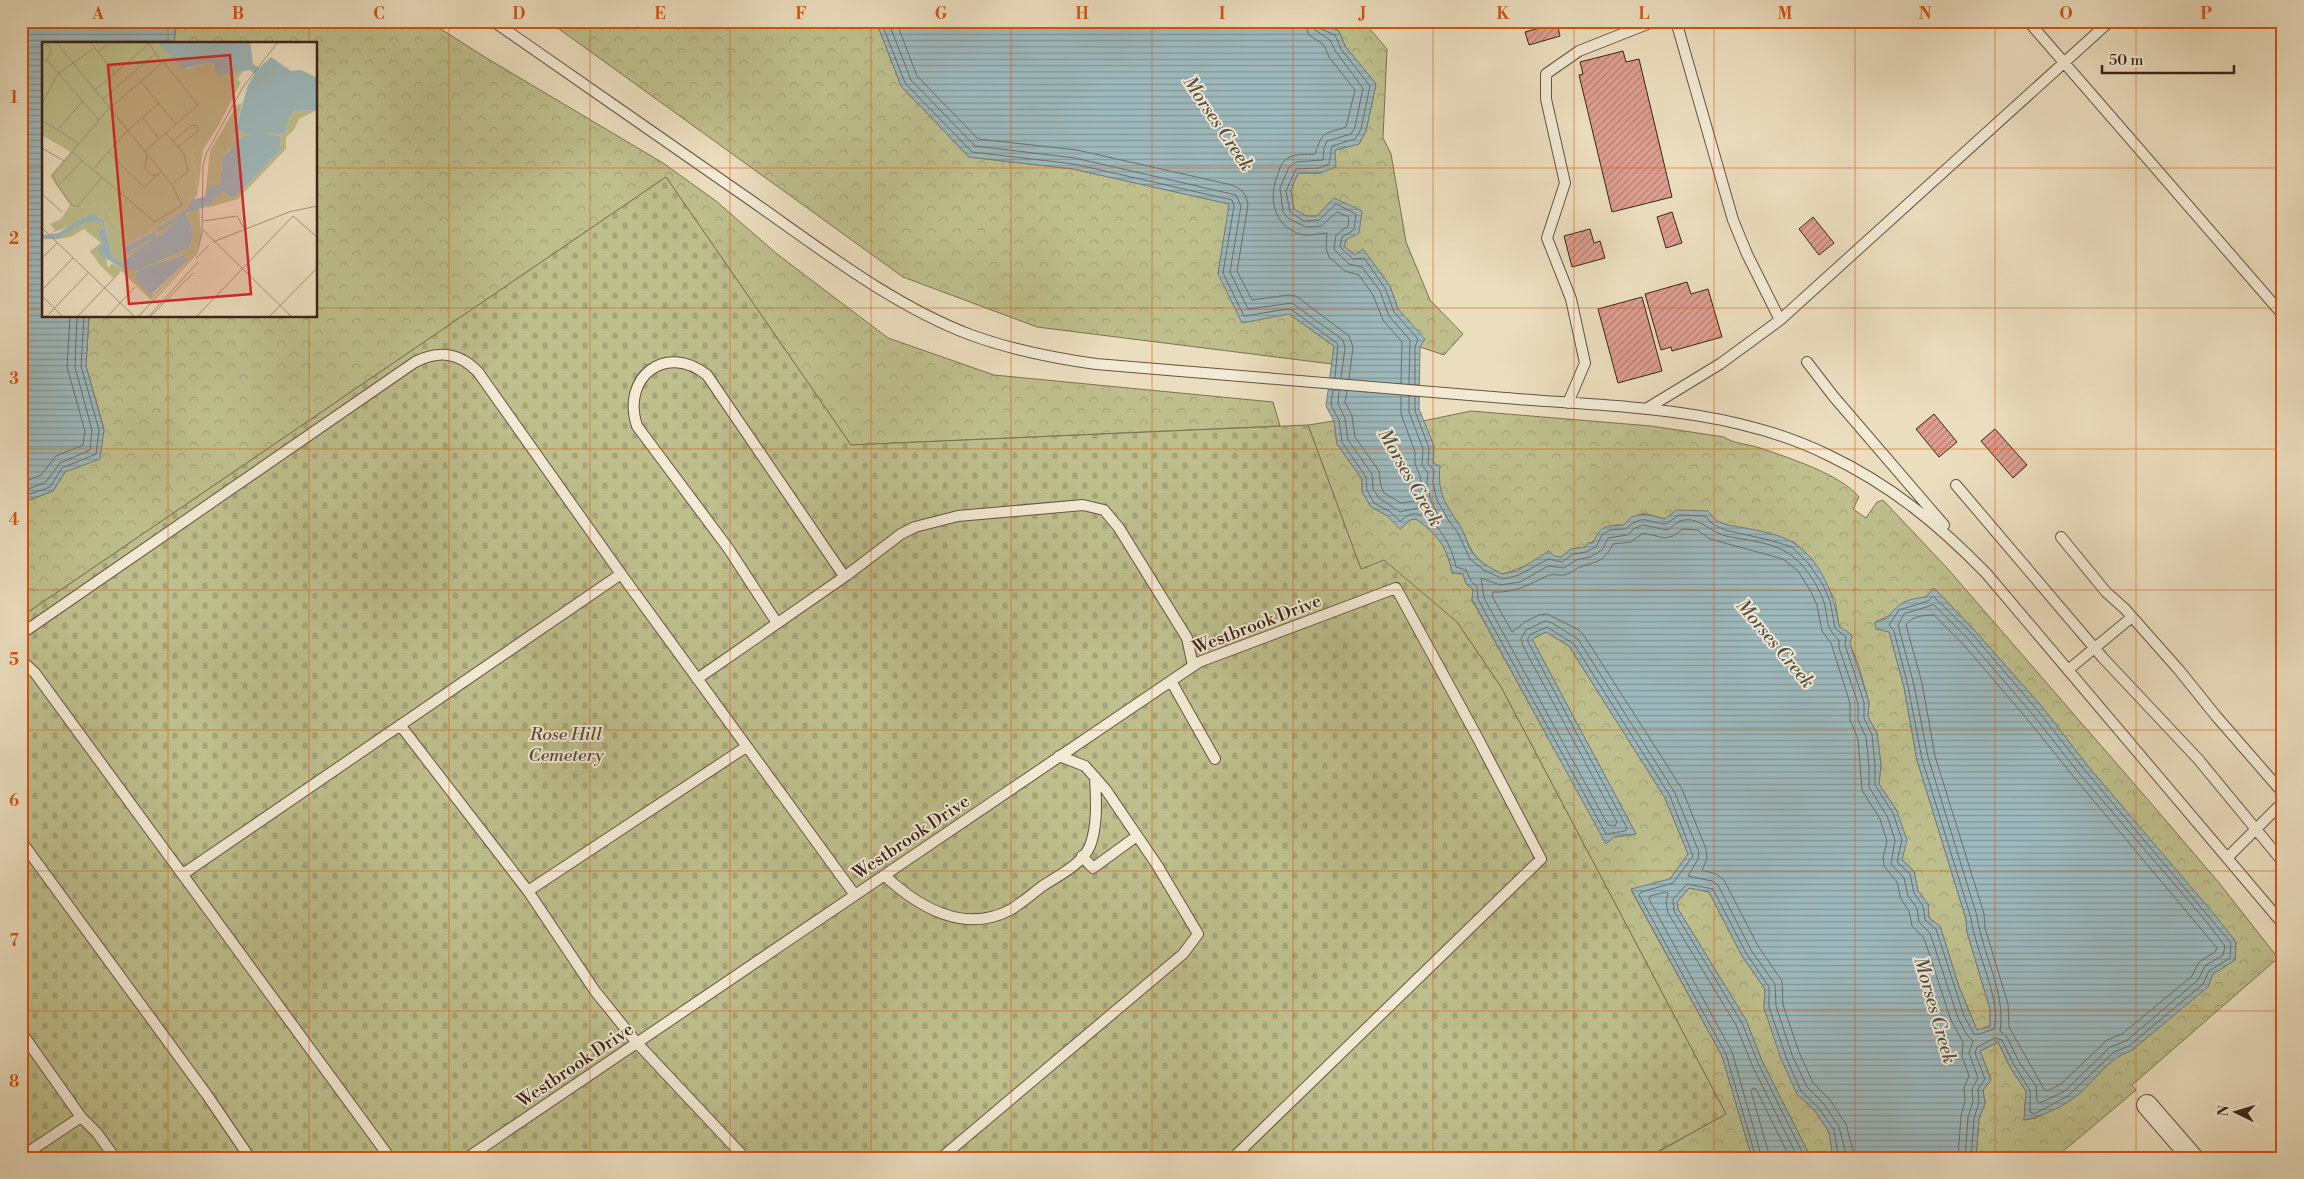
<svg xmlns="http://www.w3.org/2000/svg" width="2304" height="1179" font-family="'Libre Bodoni',serif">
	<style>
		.forest { fill: url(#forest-crowns); stroke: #7d7152 }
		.cemetery { fill: url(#cemetery-stones); stroke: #7d7152 }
		.water { fill: url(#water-rules); stroke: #777d7b }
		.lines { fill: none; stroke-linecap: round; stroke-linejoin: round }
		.shore { stroke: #6d6e6a; stroke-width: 1 }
		.building { fill: url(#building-hatch); stroke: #3c2317 }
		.service-casing { stroke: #685241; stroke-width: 12 }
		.minor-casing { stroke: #685241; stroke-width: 22 }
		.service { stroke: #f2ead5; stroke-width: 10 }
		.minor { stroke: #f2ead5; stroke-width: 20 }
		.grid { fill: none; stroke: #d7540d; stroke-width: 1; stroke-opacity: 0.55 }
		.labels { text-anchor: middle; stroke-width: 4; stroke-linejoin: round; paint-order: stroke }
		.street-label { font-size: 18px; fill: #3c2317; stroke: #f2ead5 }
		.park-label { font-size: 18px; font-style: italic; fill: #5c4a34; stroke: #f2ead5 }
		.water-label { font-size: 19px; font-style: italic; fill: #595049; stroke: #f2ead5 }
		.inset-road { fill: none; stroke: #a5937c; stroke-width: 1 }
		.view { fill: #d62828; fill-opacity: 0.15; stroke: #d62828; stroke-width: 2.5 }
		.inset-edge { fill: none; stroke: #3c2317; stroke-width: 2.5 }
		.neatline { fill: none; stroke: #d7540d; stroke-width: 2 }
		.grid-label { font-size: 16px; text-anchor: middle; font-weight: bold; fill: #d7540d }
	</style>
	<defs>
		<pattern id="forest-crowns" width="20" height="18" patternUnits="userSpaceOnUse" patternTransform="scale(1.25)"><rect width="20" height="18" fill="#bebf8d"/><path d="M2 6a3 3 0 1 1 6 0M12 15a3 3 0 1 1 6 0" fill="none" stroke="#a4a479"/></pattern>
		<pattern id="cemetery-stones" width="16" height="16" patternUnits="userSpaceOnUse" patternTransform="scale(1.25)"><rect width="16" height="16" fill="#bebf8d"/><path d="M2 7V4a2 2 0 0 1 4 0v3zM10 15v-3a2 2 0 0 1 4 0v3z" fill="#a4a479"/></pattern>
		<pattern id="water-rules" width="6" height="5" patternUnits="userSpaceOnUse" patternTransform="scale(1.25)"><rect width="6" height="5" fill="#9eb9bd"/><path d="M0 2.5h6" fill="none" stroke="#829699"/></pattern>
		<pattern id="building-hatch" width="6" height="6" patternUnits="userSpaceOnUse" patternTransform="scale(1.25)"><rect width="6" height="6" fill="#de9e90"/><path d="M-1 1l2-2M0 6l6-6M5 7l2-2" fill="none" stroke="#b58075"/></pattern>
	</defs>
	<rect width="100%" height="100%" fill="#ebdebf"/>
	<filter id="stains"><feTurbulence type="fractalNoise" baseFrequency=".004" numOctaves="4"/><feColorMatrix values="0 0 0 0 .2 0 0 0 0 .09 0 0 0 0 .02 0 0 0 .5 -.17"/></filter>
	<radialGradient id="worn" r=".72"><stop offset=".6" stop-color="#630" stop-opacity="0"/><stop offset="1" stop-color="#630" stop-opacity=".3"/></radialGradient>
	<path class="forest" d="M176,21H428L488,59L663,163L716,201L777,254L888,338L994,375L1273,402L1280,426L851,445L666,177L21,617V514L29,500L53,491L65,472L104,429L86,366L89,316H316V44H174Z
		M548,21H876L901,86L969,157L1073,169L1230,204L1218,274L1289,314L1334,346L1332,364L1037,327L903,277Z
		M1321,21H1363L1387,49L1383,138L1391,154L1406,242L1430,300L1463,334L1444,355L1420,347L1406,319L1398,309L1390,286L1363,250L1355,255L1344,246L1346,240L1334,198L1317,216H1306L1294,210L1291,190L1298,173H1320L1335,150L1359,144L1366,131L1376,84L1345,46L1339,31L1325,25Z
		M1471,411L1651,426L1724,437C1734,444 1748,444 1760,448C1789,458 1840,474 1859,497L1853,509L1866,518L1877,502L1883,500L1947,568L2156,809L2220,884L2278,958L2132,1085L2136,1090L2055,1158H1976L1979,1119L1985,1103L1983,1090L1991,1079L1980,1051L1998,1042L2010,1067L2026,1091L2024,1120L2036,1118L2071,1100L2118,1055L2131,1051L2162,1025L2213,974L2235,960L2236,942L2087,765L2043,708L1976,632L1934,588L1926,597C1907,599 1894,616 1875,622L1876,629L1889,631L1904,687L1917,760L1966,919L1967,932L1990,1009V1026L1977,1030L1959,987L1940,926L1929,918L1928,904L1918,891L1914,871L1902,860L1897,811L1879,784L1881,765L1877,733L1868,717L1869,702L1858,664L1850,644L1839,626L1835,600L1812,559L1794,542L1727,525L1717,521L1707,511L1665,519L1643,513L1624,525H1615L1585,547L1571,549L1561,557C1541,555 1521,570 1502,574C1489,567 1476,561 1470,547C1467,542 1465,535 1462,530C1447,506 1437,496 1439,466L1433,463L1434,446L1423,421Z
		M1334,421L1337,444L1362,479V492L1371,507L1386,515L1400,529L1410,520L1416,519C1437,533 1448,548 1452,573L1463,574L1466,584L1473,589L1472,600L1606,843L1614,837L1636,834L1532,639L1546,632L1569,646L1665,798L1688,854L1670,879L1631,890L1722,1056L1752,1158H1647L1726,1114L1501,687L1457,622L1361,570L1308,425Z
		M1689,888L1709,892L1742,956L1765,989L1764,1008L1797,1094L1815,1111L1829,1132L1832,1152L1838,1158H1811L1762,1061L1746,1020L1678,909L1677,902Z"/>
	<path class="cemetery" d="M666,177L851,445L1308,425L1361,569L1384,560L1457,622L1501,687L1726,1114L1646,1158H21V617Z"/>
	<path class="water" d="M21,21H176L174,44H44V316H89L86,366L104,430L100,459L65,472L53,491L29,500L21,514Z
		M876,21H1321L1325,25L1339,31L1345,46L1376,84L1366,131L1359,144L1335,150L1336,167L1320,173H1298L1291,190L1294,209L1306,216H1317L1334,198L1362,211L1359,233L1346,240L1344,246L1355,255L1363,249L1390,286L1398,309L1425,339L1420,347L1419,409L1434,446L1433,463L1440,466C1437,495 1447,506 1462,529C1465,535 1467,542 1469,547C1476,561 1489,567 1502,574L1517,571L1549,551L1554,556L1561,557L1571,549L1585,547L1588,543H1593C1601,524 1606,526 1624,525C1635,509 1649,515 1665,519L1676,510L1708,511L1717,521L1727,525C1746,528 1779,533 1794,543C1822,562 1834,595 1839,626L1852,635L1850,644L1869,702L1868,717L1877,733L1881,765L1879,784L1897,811L1907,840L1902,860L1914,871L1918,891L1928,904L1929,918L1940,926L1959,987L1977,1030L1990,1026V1009L1967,932L1966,919L1917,760L1904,687L1889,632L1876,629L1875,622L1888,618C1898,602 1908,599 1926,597L1934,588L1976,632L2043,708L2087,765L2214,914L2236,942L2235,960L2213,974L2208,987L2131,1051C2105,1059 2093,1086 2071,1100C2060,1108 2037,1118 2024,1120L2026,1091L2010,1067L1998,1042L1980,1051L1991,1080L1983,1090L1985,1103L1979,1119L1976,1158H1838L1832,1152L1829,1132L1815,1111L1797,1094L1781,1059L1764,1008L1765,989L1742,956L1709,892L1689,888L1677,902L1678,909L1746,1020L1762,1061L1811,1158H1752L1722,1056L1631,889L1670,879L1688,854L1665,798L1569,646L1546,632L1532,639L1636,834L1614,837L1606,844L1472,599L1473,589L1466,584L1463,574L1452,573C1448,548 1437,534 1416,519L1410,520L1400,529L1386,515L1371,507L1362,492V479L1337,444L1334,421L1326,406L1334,346L1289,314L1242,323L1218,274L1229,204L1073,169L969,157L901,86Z"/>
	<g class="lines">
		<path class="shore" d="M881,21L905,83L972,152L1074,164L1232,200L1234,206L1223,273L1244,316L1288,309L1292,310L1338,344L1335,378
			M888,21L911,80L975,146L1075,158L1236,195L1241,206L1230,272L1248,309L1292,303L1343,340L1345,348L1341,378
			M896,21L917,76L978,139L1077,150L1232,185C1242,189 1247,195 1248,205L1237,271L1252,300L1288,295L1296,296L1349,336L1353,347L1349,379
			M1304,21L1309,35L1324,45L1329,57L1355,90L1346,127C1323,135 1323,130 1315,154C1306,155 1296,153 1288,158C1282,161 1280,167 1278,174C1268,197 1273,226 1300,234C1309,237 1319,233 1327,233L1326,248L1329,257L1345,271L1359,275L1373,295L1383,320L1402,342L1401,383
			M1312,21L1315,30L1330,40L1336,52L1363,88L1355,127L1351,134L1327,141L1324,148L1323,160L1296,162L1289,167L1280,188L1283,212L1289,219L1306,227L1321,226L1337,212L1349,217L1348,226L1336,235L1334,249L1349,264L1362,267L1380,291L1389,316L1410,340L1409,384
			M1318,21L1321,29L1335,35L1341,49L1370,86L1361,129L1355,139L1332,146L1329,164L1319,168L1296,169L1286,191L1290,212L1304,221L1319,220L1336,204L1356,214L1354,230L1342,237L1340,247L1353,259L1364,258L1385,288L1394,312L1418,339L1415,347V384
			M1333,390L1331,405L1339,420L1342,442L1366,477L1367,490L1374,503L1389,511L1400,521C1405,518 1410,512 1418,514C1438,519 1453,549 1456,567L1466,570L1471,581L1477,587L1478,599L1606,834L1625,831L1627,828L1528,642V638L1531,634L1547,627L1574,644L1670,796L1693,856L1673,883L1641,892L1639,895L1726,1054L1756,1158
			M1339,391L1338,404L1345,418L1348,440L1372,474L1373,489L1379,498L1400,512L1418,508L1437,518L1438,515L1431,501L1427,484L1428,473L1422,465L1423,449L1409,412V396
			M1347,391L1345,402L1352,416L1355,437L1379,471L1381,486L1384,493L1401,503L1421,500L1423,498L1420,476L1415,464V452L1401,414V396
			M1415,397V411L1429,448L1428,464L1434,470L1433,482L1437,500L1449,521L1458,533L1470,559L1484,570L1503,579L1519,575L1548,559L1562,562L1573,554L1586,552L1596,547L1602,535L1610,530L1625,529C1647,513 1642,522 1666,524L1679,515L1705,516L1714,525L1725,530L1769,540L1792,547L1808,563L1823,585L1830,601L1835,628L1846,637L1845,645L1864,702V718L1872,735L1875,765V785L1893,813L1902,840L1897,862L1910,874L1914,893L1923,906L1925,920L1936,929L1964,1016L1974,1034H1979L1994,1029C2003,1004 1974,947 1971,918L1922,759L1908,686L1894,631L1889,625L1899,610L1928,601L1933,596L1973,635L2039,712L2083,768L2231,943L2230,958L2209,971L2203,984L2129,1046L2114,1052L2068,1096L2034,1114L2030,1112V1090L2014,1065L2002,1040L1995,1038L1977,1047L1975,1053L1985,1079L1978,1089L1979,1103L1974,1118L1971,1158
			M21,483L41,475L56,456L83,445L85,431L67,367L70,316
			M21,492L46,482L60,463L90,450L92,430L75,367L77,316
			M21,504L27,495L50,487L62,468L96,454L99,430L81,366L84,316
			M1934,605L1968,639L2034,716L2078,772L2206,921L2225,946L2223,955L2205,966L2198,980L2126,1041L2110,1047L2065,1091L2040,1103L2037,1101L2036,1086L2019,1062L2007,1037L2000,1031C2006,992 1982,953 1977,916L1928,757L1914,685L1898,625L1904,614Z
			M1934,615L1963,644L2028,720L2073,776L2217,948L2215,952L2199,962L2192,976L2150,1011L2122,1034L2107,1040L2061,1084L2047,1091L2044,1089L2009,1027L2008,1004L1985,928L1984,914L1935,756L1922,683L1906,625C1911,616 1925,615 1934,615Z
			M1762,1158L1732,1052L1649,899L1650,896L1665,892L1668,893L1666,902L1668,913L1736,1025L1752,1065L1798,1158
			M1770,1158L1751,1091L1753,1088L1756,1089L1790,1158
			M1805,1158L1758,1063L1742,1023L1674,911L1673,899L1687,884L1713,889L1746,953L1769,987V1007L1786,1057L1801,1091L1819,1108L1834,1130L1837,1149L1841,1158
			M1847,1158L1839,1127L1824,1104L1807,1087L1792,1055L1776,1006L1775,984L1751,950L1718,885L1712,881L1688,876L1698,859L1699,852L1675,793L1578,639L1552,623L1545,621L1526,630L1521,639L1523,646L1617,822L1615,826L1608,825L1484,598L1481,578L1500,585L1520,582L1548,566L1564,568L1576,560L1590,557L1602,550L1608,538L1627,535L1635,528L1643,525L1667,530C1672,528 1675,523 1680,521C1698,515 1710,532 1726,536C1745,540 1771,542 1788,553C1804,563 1818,585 1824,602C1829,619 1824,627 1839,640V648L1858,703V720L1866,737L1869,766V787L1887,816L1895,840L1891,864L1904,878L1908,896L1917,908L1919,922L1930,933L1958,1018L1967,1035L1973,1041L1969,1053L1978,1078L1972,1089L1973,1102L1968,1117L1965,1158
			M1855,1158L1846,1124L1830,1100L1813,1083L1799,1052L1783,1005L1782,981L1758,946L1724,880L1716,874L1702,870L1707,859L1706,849L1682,789L1585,637L1579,630L1547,614L1539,615L1525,622L1512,632L1492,596L1493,592C1515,593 1528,585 1547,576C1552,573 1558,576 1563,575C1570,575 1574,569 1580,567C1598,561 1604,562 1613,544L1631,542L1643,533L1665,538L1673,536L1683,529L1698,530L1708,538L1721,542L1783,559L1798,571L1811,592L1817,605L1822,631L1831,643L1850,703V720L1858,739L1862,790L1880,819L1887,841L1883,858L1884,866L1897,882L1901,899L1909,911L1912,926L1924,938L1951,1020L1963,1042L1962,1056L1969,1076L1964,1088L1965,1101L1961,1116L1958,1158"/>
	</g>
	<path class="building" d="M1557,23L1560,36L1529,45L1525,32Z
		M1623,51L1626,62L1639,59L1672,197L1612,212L1579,75L1583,74L1580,62Z
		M1672,212L1682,243L1666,248L1657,217Z
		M1813,217L1834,243L1819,255L1799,229Z
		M1590,229L1594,243L1600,241L1605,258L1572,267L1564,236Z
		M1687,282L1691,294L1708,289L1722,337L1672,351L1671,347L1661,350L1645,294Z
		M1642,297L1662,371L1618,383L1598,309Z
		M1934,414L1957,442L1939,457L1916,429Z
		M1995,429L2027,465L2013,478L1981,441Z"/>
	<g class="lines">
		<defs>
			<path id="service" d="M493,21C573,77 653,132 733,188C808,239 886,303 971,335C1012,350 1053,358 1096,364C1233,376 1369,387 1505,398C1613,407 1729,406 1828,455C1891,485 1938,524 1986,573L2283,924
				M1676,21L1733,220L1747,254L1780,320
				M2028,21L2283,315
				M1807,362L1834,397L1944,525
				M1568,403L1585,363L1571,299L1547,238L1565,183L1546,99V74L1579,51L1655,21
				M1646,409L1720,364L1780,320L2110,21
				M1956,485L2103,658L2198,759L2283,862
				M2061,537L2106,592L2125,609L2179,670L2216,716L2283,793
				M777,623L728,548L637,426C621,378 665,342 707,375L844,576
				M21,634L415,362C439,350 459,352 478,372L621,574L855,895
				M21,660L35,673L390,1158
				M2068,670L2132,617
				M697,679L847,575L901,534L915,527L958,516L1083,505L1104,510L1119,528L1187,638L1193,666
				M1171,681L1215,759
				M400,725L528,891L595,991L637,1043L745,1158
				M21,841L207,1095L250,1158
				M1082,856L1093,868L1137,836
				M2227,858L2283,802
				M183,874L621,574
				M884,875C918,907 964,934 1010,910C1022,903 1033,893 1044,885C1060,875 1082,864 1090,846C1098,825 1096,799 1095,777
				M528,891L746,747
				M21,1032L81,1117L97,1133L115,1158
				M21,1157L81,1117
				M467,1158L1199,662L1396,588L1475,733L1541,859L1233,1158
				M941,1158L1183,954L1198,934L1157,865L1106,790L1085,766L1059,756"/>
			<path id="minor" d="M2147,1105L2193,1158"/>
		</defs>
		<use href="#service" class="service-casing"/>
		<use href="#minor" class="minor-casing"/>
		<use href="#service" class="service"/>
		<use href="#minor" class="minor"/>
	</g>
	<path class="grid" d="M168,21V44M309,21V44M449,21V1158M590,21V1158M730,21V1158M871,21V1158M1011,21V1158M1152,21V1158M1293,21V1158M1433,21V1158M1574,21V1158M1714,21V1158M1855,21V1158M1995,21V1158M2136,21V1158M21,168H44M316,168H2283M21,308H44M316,308H2283M168,316V1158M309,316V1158M21,449H2283M21,590H2283M21,730H2283M21,871H2283M21,1011H2283"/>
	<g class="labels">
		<g class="street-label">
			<text transform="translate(1257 624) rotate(-21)" y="6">Westbrook Drive</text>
			<text transform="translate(911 837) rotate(-34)" y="6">Westbrook Drive</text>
			<text transform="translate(575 1065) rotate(-34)" y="6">Westbrook Drive</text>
		</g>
		<g class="park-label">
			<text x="566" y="740">Rose Hill<tspan x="566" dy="21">Cemetery</tspan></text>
		</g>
		<g class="water-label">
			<text transform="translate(1219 123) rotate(56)" y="7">Morses Creek</text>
			<text transform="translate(1411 477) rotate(60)" y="7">Morses Creek</text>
			<text transform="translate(1776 643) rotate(50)" y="7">Morses Creek</text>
			<text transform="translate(1936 1010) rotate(74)" y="7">Morses Creek</text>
		</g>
	</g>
	<g transform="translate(42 42)">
		<rect width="275" height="275" fill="#ebdebf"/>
		<path d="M109,0L118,2L145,27L169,20L171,26L182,31L201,29L195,38L199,40L177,83L161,108L156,149L150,105ZM200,61L194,86L216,93L187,107L181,115L178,142L163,154L168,109L195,63ZM275,68L257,77L252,88L244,95V107L196,157L164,166L178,149L192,156L239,108L238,94L221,91L243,90L247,75L254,69ZM156,152L145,167L116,187L117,190L136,177L135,181L120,193L115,196L110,190L83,205V212L111,196L79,221L70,214L63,180L58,175L45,173L36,181L9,191L13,188L8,182L19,177L28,163L30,166L61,161L88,202L131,175L141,159ZM157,164L159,195L153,212L109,258L79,229L71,236L58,223L48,209L59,201L42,187L28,195L15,197L45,180H59L62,187L57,192L61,202L57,208L64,216L66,226L70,221L83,228H97L91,234L111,253L145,219L140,213L99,227L147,206L150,188L142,174Z" fill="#bebf8d"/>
		<path d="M0,0H109L176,83L150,105L156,152L142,159L131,175L88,202L61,161L30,166L8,134L29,110L0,93Z" fill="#bebf8d"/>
		<path d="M115,0H208L211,22L217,26L229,15L249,29L259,28L275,36V68L253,69L247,75L243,91H221L238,94L239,108L192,156L178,149L179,156L175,154L166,164L144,171L151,191L147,206L99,227L141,213L145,219L109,253L91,234L97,228H83L58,213L56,207L61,202L55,188L62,187L59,180H45L15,197H0V193L16,191L46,173H53L62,178L70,214L80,220L111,196L83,212V205L111,190L115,195L120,193L136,178L117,190L115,187L145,167L150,158L164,154L166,144L178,142L181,115L200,95L213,93L200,91L194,86L206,43L213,32L208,28L176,33L169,20L141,27Z" fill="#9eb9bd"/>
		<path class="inset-road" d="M14,0L105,112L128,140L130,143L140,163L113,180L30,110L67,66M48,0L73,31M0,1L7,4L9,10L5,18L0,20M56,10L68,0M5,18L57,78M99,40L134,82M53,48L107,2M61,57L114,11M0,61L16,32L52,6M68,66L120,21L106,0M101,76L117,97M0,78L36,101M16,87L41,59M124,91L142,112L146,130L130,142M131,99L150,83L156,84V89L136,105M0,106L22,119M103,109L156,63L120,18M30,110L11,133L16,144L41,118M66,110L102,145L119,130M105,112L103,126L110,133H117M51,127L86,88L117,61M16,144L30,163L35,165L60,135M0,152L20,170M251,174L275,195M161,179L195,174L202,186M0,186L93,275M161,188L250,275M171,200L247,170L275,164M0,216L15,201M154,216L167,203M0,248L31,216M0,254L21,275M4,275L46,231M35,275L77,231M65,275L93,245M96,275L155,211L160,192L161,125L164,112L201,45L236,0M106,275L156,220M108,275L151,231M154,275L251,174M227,275L275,226"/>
		<path class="view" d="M188,13L209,252L87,262L66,23Z"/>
		<rect width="275" height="275" class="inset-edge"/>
	</g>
	<rect width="2304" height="1179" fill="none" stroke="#ebdebf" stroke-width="55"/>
	<g transform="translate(2236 1112) rotate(275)" stroke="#f2ead5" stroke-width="4" paint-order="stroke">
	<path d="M0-4L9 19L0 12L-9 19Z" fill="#3c2317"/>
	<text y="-8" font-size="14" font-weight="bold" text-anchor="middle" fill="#3c2317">N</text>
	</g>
	<path d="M2102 65v8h132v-8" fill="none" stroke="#3c2317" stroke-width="2.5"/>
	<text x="2109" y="65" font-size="15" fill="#3c2317" stroke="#f2ead5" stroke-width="4" paint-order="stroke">50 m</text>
	<rect x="28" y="28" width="2248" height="1124" class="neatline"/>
	<g class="grid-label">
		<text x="98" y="19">A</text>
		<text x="238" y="19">B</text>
		<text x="379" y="19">C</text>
		<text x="519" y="19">D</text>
		<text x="660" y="19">E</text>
		<text x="801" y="19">F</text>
		<text x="941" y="19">G</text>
		<text x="1082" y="19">H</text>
		<text x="1222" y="19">I</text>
		<text x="1363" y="19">J</text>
		<text x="1503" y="19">K</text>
		<text x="1644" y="19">L</text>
		<text x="1785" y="19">M</text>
		<text x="1925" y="19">N</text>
		<text x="2066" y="19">O</text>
		<text x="2206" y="19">P</text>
		<text x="14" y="103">1</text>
		<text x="14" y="244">2</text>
		<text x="14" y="384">3</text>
		<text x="14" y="525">4</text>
		<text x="14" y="665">5</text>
		<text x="14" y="806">6</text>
		<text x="14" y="946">7</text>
		<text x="14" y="1087">8</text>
	</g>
	<rect width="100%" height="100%" filter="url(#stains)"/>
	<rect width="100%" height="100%" fill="url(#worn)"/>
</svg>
